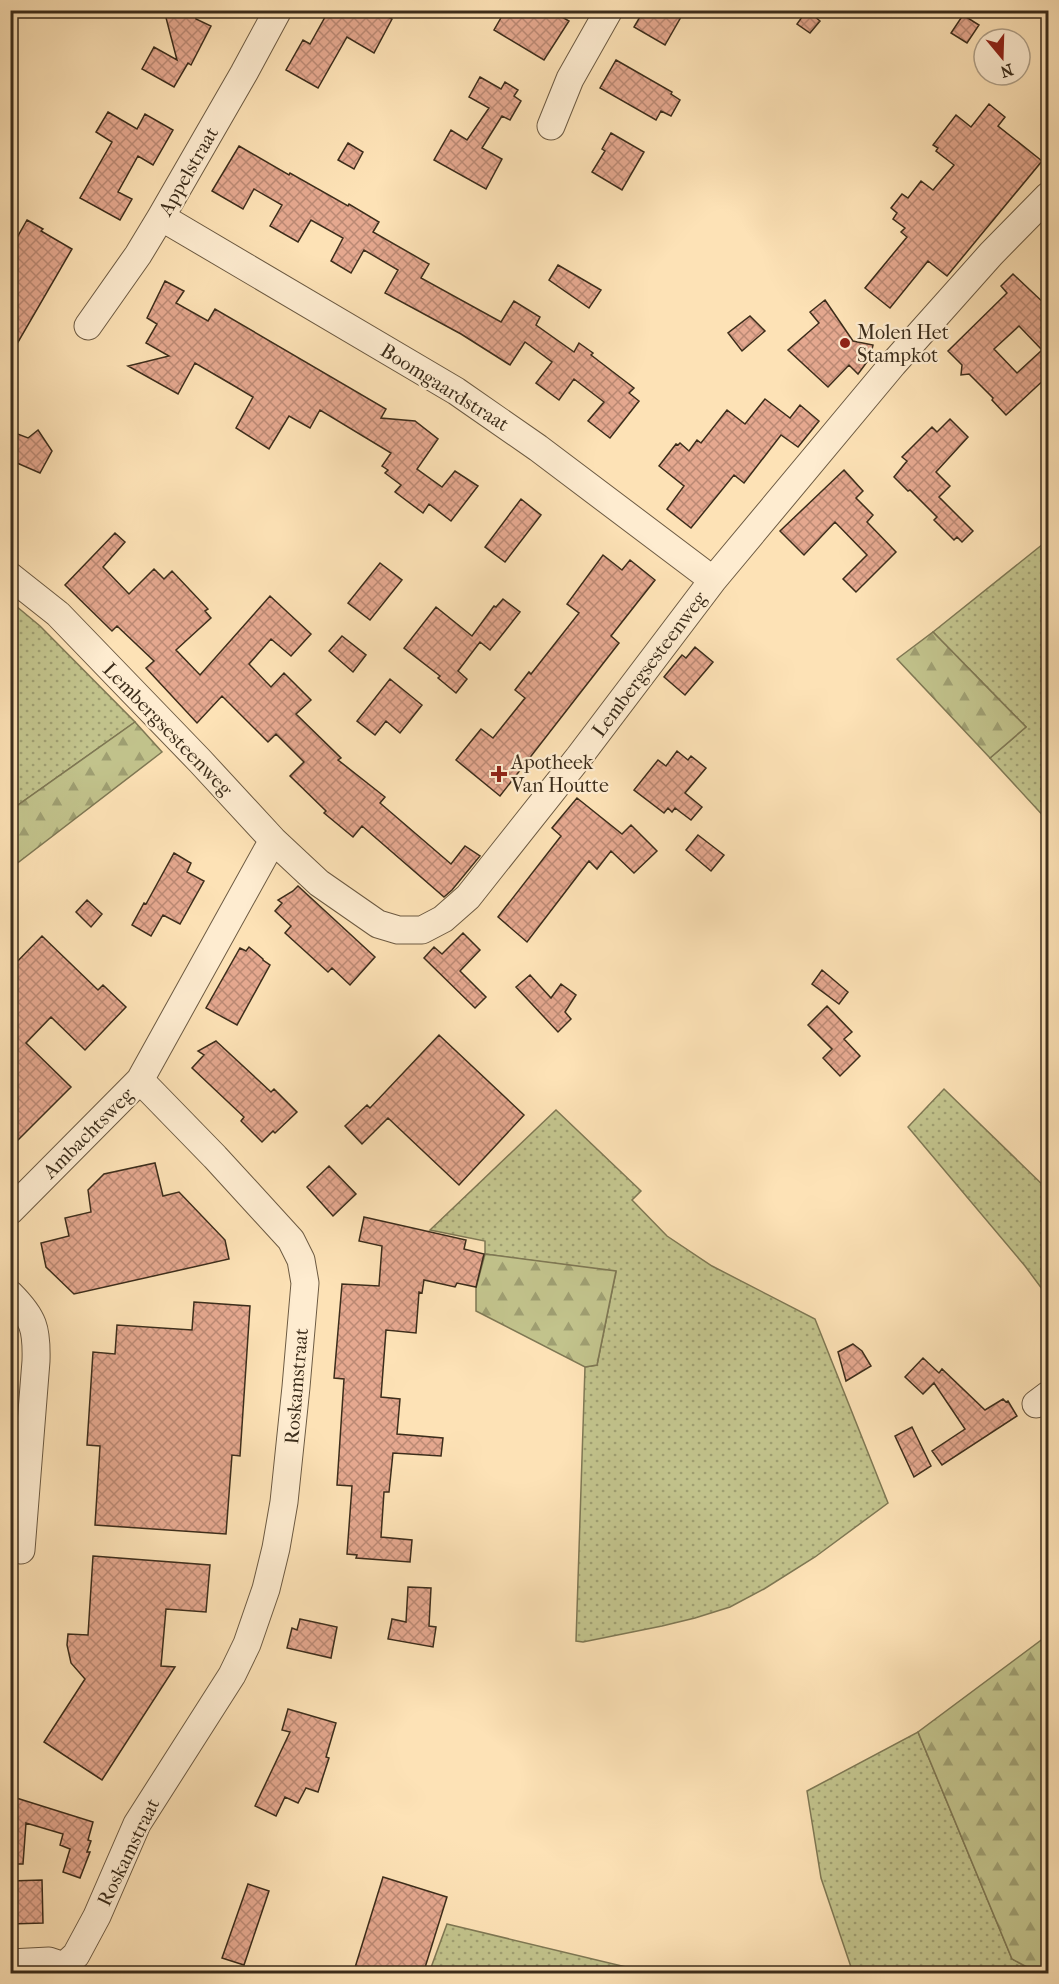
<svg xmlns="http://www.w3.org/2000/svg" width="1059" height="1984" font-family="'IM FELL French Canon',serif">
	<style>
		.grass { fill: url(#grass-dots); stroke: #7f7854; stroke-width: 1.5 }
		.forest { fill: url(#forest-firs); stroke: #7f7854; stroke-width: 1.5 }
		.building { fill: url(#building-cross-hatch); stroke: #3c2d1b; stroke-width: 1.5; fill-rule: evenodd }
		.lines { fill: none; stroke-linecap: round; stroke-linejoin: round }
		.minor-casing { stroke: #6c5a42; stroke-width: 29 }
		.minor { stroke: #feecd0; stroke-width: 27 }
		.poi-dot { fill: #8f2418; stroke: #feecd0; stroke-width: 2 }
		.labels { text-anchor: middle; stroke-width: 4.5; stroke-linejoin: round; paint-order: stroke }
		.street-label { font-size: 20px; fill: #3c2d1b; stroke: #feecd0 }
		.poi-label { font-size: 20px; fill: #3c2d1b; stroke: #feecd0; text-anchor: start }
	</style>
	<defs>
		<pattern id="grass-dots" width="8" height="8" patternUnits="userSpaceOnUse" patternTransform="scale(1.5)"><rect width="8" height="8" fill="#c2c38c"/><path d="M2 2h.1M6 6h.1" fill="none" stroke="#9f9f72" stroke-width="1.8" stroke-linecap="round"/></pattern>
		<pattern id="forest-firs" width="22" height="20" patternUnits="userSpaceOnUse" patternTransform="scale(1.5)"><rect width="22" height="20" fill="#c2c38c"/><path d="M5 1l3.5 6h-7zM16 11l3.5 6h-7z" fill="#9f9f72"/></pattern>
		<pattern id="building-cross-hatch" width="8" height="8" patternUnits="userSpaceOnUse" patternTransform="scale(1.5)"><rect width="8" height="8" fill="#e5a88f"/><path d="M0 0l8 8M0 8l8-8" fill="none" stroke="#bb8974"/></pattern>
	</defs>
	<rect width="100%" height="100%" fill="#fde2b6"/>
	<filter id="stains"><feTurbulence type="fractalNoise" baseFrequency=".00333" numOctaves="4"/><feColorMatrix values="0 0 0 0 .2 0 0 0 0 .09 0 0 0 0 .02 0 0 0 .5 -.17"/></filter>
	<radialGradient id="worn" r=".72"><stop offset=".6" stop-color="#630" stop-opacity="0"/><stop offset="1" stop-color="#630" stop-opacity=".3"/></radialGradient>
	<path class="grass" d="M1048,540V821L990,758L1026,727L933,632Z
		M10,601L40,626L135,722L11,810Z
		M944,1089L1048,1190V1297L1025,1266L908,1127Z
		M556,1110L641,1191L632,1200L667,1236L712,1266L815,1319L888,1503L815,1557L764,1589L730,1607L695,1618L662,1626L583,1642L576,1641L585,1367L597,1365L616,1272L485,1254V1241L430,1230Z
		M918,1732L1012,1959L1038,1973H853L821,1878L807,1791Z
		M447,1924L651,1973H429Z"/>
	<path class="forest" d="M933,632L1026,727L990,758L897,659Z
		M135,722L162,752L11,868V810Z
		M485,1254L616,1271L597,1365L585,1367L476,1311V1288Z
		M1048,1635V1973H1038L1012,1959L918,1732Z"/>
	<path class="building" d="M164,10H194L196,19L211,26L191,65L188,63L174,87L142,69L154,47L177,60Z
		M329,10H376L392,19L374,53L347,37L318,88L286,70L303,40L310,44Z
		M517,10H550L569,21L544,60L494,30L502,16Z
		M644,10H685L665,45L634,27Z
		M807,10L820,21L810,33L797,24Z
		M963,15L979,25L967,43L951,33Z
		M616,60L672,92L671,94L680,100L671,116L661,111L656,120L600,88Z
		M480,77L501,89L505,82L518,90L514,96L521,101L510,120L502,116L482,148L502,159L486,189L434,160L451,130L467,140L489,108L469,97Z
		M989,104L1005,117L998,126L1042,161L947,276L928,261L890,308L865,288L907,237L901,232L905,228L893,219L897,213L891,208L902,194L908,198L921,181L933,190L954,165L936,151L938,148L933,145L956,115L971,127Z
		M108,112L137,129L145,114L173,130L153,165L138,156L118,192L132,199L120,220L80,198L112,142L96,132Z
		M611,133L644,152L622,190L592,172L605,151L602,149Z
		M348,143L363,152L354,169L338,160Z
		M239,146L289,175L290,173L348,206L349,204L379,222L373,232L429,264L421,278L501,322L514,301L540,317L536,325L574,352L579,343L593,353L591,355L634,388L629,393L639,401L610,438L588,421L604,402L574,379L559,400L536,383L552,362L525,342L510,365L461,334L385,293L398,270L364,250L351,273L331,261L343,238L311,220L298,242L270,226L282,205L254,189L243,209L212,191Z
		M27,220L43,229L41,231L72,249L10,356V250Z
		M558,265L601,290L589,308L549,280Z
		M1013,274L1048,307V376L1006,415L992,400L993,398L969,374L961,375L962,365L948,351L1007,293L1001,286ZM1019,326L1042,350L1017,373L994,349Z
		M165,281L184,291L176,303L208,321L215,309L386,409L381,418L415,421L438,439L417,469L442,487L455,471L478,486L451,521L429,504L423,513L395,492L401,485L385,473L388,470L382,466L391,453L320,410L310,428L289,416L269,449L236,428L253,397L231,384L195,363L178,394L128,366L169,356L146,343L157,324L147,318Z
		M825,300L853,341L873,345L870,358L858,374L849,365L828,387L788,350L819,323L810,312Z
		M750,316L765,331L742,351L728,333Z
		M765,399L790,418L800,405L819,421L798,447L781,435L744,483L734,475L691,528L667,509L684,486L659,466L676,444L678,445L680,443L689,451L697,440L701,443L727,410L745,424Z
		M950,419L968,437L936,472L950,486L939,497L973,531L962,542L957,537L954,540L934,520L937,517L910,490L908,491L894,477L907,461L902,457L932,427L937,432Z
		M38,430L52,451L40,473L10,460V431L28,438Z
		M844,470L863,491L856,498L873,515L867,522L896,552L856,592L843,579L867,555L835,522L804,555L780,531Z
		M521,499L541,515L505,562L485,547Z
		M115,533L125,542L103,567L129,594L154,569L164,579L172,571L208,609L205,611L211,618L176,650L200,675L270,596L311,634L291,656L271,639L249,664L271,687L284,673L311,700L296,714L341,758L338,760L385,797L380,803L451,864L465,846L480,856L452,890L444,897L362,826L353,837L324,813L326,811L290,776L304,762L276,734L268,742L222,696L197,723L146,668L154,661L117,626L112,631L65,585Z
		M603,555L622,570L630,560L655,580L611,636L619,643L500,796L456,760L481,729L493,738L525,698L515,690L529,672L531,674L579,613L567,604Z
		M380,563L402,580L370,620L348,603Z
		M503,599L520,612L490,650L480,642L458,671L467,679L456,693L438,678L440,676L404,648L436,607L472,636L494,606L496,607Z
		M342,636L366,655L353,672L329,651Z
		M695,647L713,662L685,695L664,677L682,655L686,658Z
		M390,679L422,705L400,733L386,721L375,735L357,721Z
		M677,751L688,760L691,756L706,768L685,793L702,807L691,820L675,808L672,812L668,808L664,813L634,790L658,760L666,766Z
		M577,798L622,834L631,825L657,851L634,873L611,851L597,869L589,861L527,942L498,917L561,836L552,828Z
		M698,835L724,855L711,871L686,850Z
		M174,853L191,863L187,872L204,881L180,924L163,915L151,936L132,925L144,903L146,904Z
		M298,886L375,957L350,985L332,968L328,972L285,933L291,926L275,911L282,903L278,900L293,891Z
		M87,900L102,914L91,927L76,912Z
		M463,933L480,950L460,971L486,997L475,1008L424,958L434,947L442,954Z
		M42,936L98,990L103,985L126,1007L85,1050L51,1017L26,1043L71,1087L10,1148V969Z
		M249,947L263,959V960L270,965L237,1025L206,1008L240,948L246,951Z
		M822,970L848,992L839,1004L812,984Z
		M530,975L551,998L561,984L576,995L565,1012L571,1019L558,1032L516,987Z
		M827,1006L852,1032L844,1039L860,1056L840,1076L823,1058L832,1049L808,1025Z
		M439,1035L524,1115L459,1185L388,1118L362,1144L345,1126L367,1105L370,1108Z
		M216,1041L271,1092L274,1089L297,1112L275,1133L273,1131L262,1142L241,1121L244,1117L192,1068L204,1055L198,1051Z
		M155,1163L163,1196L179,1192L225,1240L229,1259L74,1294L46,1267L41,1243L69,1236L65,1218L91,1212L88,1190L104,1174Z
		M329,1166L356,1194L333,1216L307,1187Z
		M364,1217L466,1240L464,1249L484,1254L476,1287L457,1283L455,1287L424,1280L422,1293L419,1292L416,1333L386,1330L381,1397L400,1399L397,1434L443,1438L441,1456L393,1453L389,1492H384L381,1537L412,1540L410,1562L356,1558L357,1555L347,1554L352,1486L337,1485L344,1379L334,1378L342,1284L379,1286L382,1246L359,1241Z
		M194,1302L250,1306L240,1456L232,1455L226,1534L95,1525L100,1446L87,1445L93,1352L115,1354L117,1325L192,1330Z
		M853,1344L862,1351L871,1366L846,1381L838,1352Z
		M923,1358L939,1373L942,1369L985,1410L1003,1399L1006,1402L1008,1401L1017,1416L942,1465L932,1451L965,1429L934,1383L923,1394L905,1377Z
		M912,1427L931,1466L914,1477L895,1436Z
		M93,1556L210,1565L206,1612L166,1609L161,1666L175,1667L102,1780L44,1742L85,1679L71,1663L67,1645L68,1634L88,1635Z
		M408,1587L431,1588L429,1626L436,1627L433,1647L388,1639L392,1619L406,1622Z
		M300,1619L337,1627L331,1658L287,1648L292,1628L297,1630Z
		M288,1709L336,1723L326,1757L329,1758L318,1792L306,1788L298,1803L285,1797L276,1816L255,1806L290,1732L282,1730Z
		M10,1796L93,1822L88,1840L91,1841L87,1852H90L80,1878L63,1872L70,1849L60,1845L63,1834L26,1823L23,1864H10Z
		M383,1877L447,1897L423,1974H353Z
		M42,1880L43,1923L10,1924V1881Z
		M248,1884L269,1891L244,1965L222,1958Z"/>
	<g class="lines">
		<defs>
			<path id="minor" d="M551,126L570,79L609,10
				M161,217L456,391L538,448L713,580
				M88,326L138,255L161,217L244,73L278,10
				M10,576L58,614L200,761L273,840L319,883L378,924L398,930H422L443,919L468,897L579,757L713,580L893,364L991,254L1048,196
				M10,1211L140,1080
				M10,1294C34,1318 37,1329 36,1361L21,1550
				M1036,1404L1048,1395
				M10,1963L49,1961L64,1966
				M64,1966L76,1955L97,1916L137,1824L232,1675L247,1644L266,1589L276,1548L284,1502L296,1387L305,1283L301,1260L291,1240L215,1157L140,1080L273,840"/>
		</defs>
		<use href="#minor" class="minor-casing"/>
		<use href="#minor" class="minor"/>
	</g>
	<g class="poi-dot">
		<circle cx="845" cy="343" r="6"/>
		<path d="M496 765h6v6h6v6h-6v6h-6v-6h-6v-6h6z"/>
	</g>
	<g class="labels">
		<g class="street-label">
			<text transform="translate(188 171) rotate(-60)" y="7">Appelstraat</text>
			<text transform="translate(445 387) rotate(32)" y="7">Boomgaardstraat</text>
			<text transform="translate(649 664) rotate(-53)" y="7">Lembergsesteenweg</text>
			<text transform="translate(168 729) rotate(46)" y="7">Lembergsesteenweg</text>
			<text transform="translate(88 1133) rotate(-45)" y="7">Ambachtsweg</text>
			<text transform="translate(296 1386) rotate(-85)" y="7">Roskamstraat</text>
			<text transform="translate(128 1852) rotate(-64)" y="7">Roskamstraat</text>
		</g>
		<g class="poi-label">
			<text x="857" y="339">Molen Het<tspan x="857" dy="23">Stampkot</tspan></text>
			<text x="511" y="769">Apotheek<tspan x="511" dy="23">Van Houtte</tspan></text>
		</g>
	</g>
	<rect width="1059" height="1984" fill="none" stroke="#fde2b6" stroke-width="36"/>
	<rect x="12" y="12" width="1035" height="1960" fill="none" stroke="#3c2d1b" stroke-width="3"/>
	<rect x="18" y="18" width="1023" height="1948" fill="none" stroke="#3c2d1b" stroke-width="1.5"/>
	<g transform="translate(1002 57) rotate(161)"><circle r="28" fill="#feecd0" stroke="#b0a088" stroke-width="1.5"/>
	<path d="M0-4.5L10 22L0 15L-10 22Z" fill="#8f2418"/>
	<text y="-9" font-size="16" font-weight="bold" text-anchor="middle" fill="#3c2d1b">N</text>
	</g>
	<rect width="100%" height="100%" filter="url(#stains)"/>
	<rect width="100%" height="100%" fill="url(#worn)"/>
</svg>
